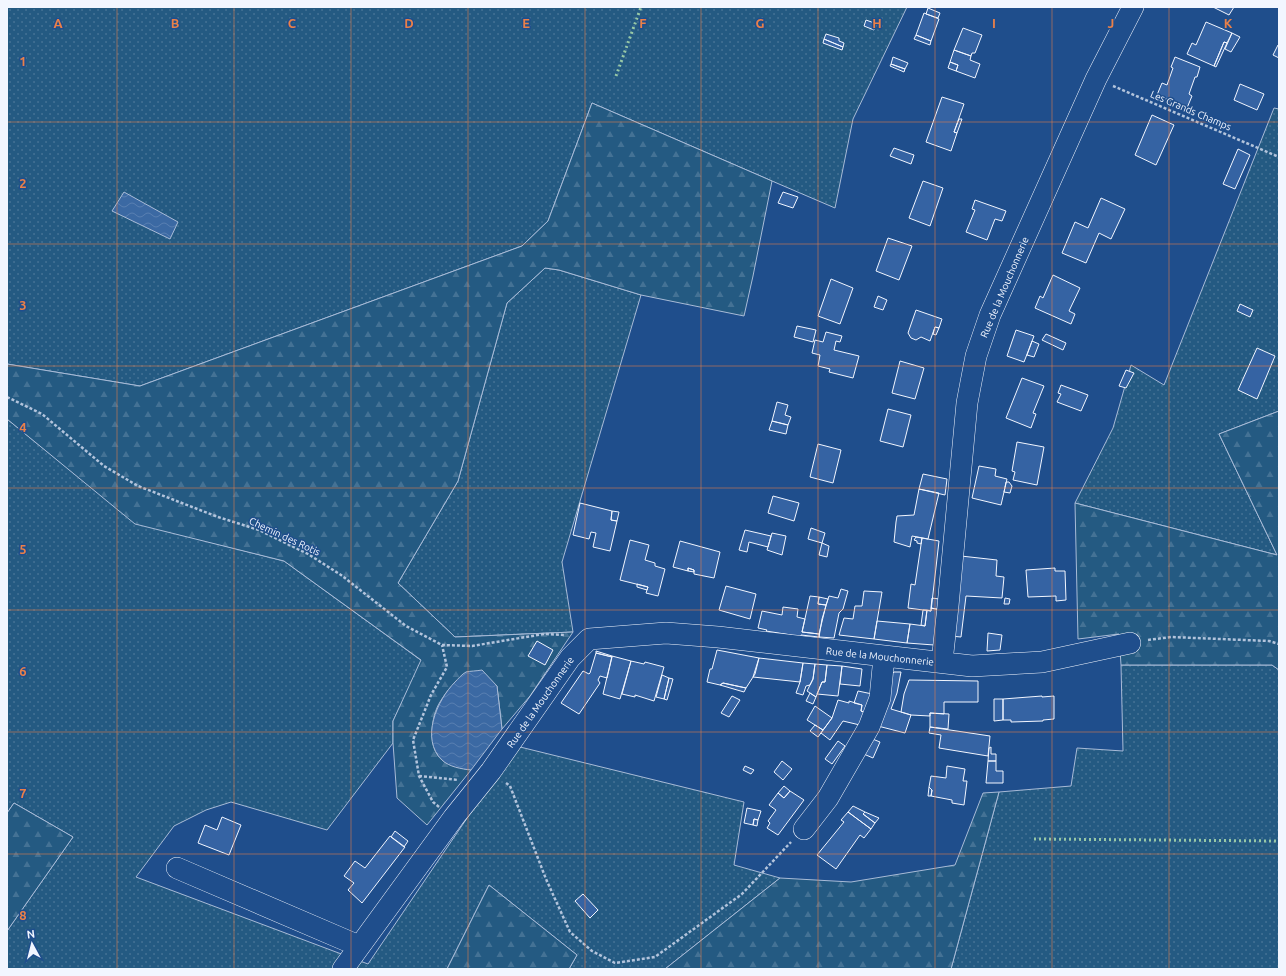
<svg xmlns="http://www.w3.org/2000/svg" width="1286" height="976" font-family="Ubuntu,sans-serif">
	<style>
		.grass { fill: url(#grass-dots); stroke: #a8bbd7 }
		.forest { fill: url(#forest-firs); stroke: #a8bbd7 }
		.water { fill: url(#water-waves); stroke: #a8bbd7 }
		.building { fill: #3563a3; stroke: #f2f6ff }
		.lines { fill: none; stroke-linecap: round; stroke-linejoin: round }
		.minor-casing { stroke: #f2f6ff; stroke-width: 22 }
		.path { stroke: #b3c4dc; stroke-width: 2.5; stroke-dasharray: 3 2; stroke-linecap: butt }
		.minor { stroke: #1f4e8c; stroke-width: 21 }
		.hedge { stroke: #97c8a6; stroke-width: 3; stroke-dasharray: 2 3; stroke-linecap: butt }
		.grid { fill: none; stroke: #ea8049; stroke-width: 1; stroke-opacity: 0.55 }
		.labels { text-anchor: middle; stroke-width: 3; stroke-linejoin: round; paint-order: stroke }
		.street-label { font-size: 10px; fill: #f2f6ff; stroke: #1f4e8c }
		.grid-label { font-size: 13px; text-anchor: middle; font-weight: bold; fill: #ea8049; stroke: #1f4e8c; stroke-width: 3; stroke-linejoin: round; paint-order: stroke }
	</style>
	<defs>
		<pattern id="grass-dots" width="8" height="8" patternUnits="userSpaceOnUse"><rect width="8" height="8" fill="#245a82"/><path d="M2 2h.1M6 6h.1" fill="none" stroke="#447295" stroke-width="1.8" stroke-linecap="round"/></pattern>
		<pattern id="forest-firs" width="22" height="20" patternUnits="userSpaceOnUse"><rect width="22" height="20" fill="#245a82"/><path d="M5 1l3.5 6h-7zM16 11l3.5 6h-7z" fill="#447295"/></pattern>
		<pattern id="water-waves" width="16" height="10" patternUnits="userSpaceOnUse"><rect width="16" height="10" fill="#3b69a3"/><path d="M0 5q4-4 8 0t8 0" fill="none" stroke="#587fb1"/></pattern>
	</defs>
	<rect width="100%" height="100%" fill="#1f4e8c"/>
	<path class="grass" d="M7,7H907L853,119L835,208L772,181L592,103L548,221L522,246L140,386L7,364Z
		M1274,108L1279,109V411L1219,434L1277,555L1075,503L1113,428L1131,365L1164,385Z
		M545,268L559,270L641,295L562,562L573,632L455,637L398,583L458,481L507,303Z
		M7,419L135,523L284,561L422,661L393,721V743L327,830L231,802L206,810L174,826L136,877L368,964L516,746L744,802L734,865L780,878L665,969H569L577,955L489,885L447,969H7V931L73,837L14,803L7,813Z
		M1121,665H1272L1279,670V969H951L999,792L1071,786L1077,748L1123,751Z"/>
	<path class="forest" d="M592,103L772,181L753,276L744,316L641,295L559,270L545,268L507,303L458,481L398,583L455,637L573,632L530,696L502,729L497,686L467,672C456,681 447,690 440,702C431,716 427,748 442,760C447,765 464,769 471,770L427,825L397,798L393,743V721L421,660L284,561L135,524L7,419V364L140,386L522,246L548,221Z
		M1279,411V670L1272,665H1121L1119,634L1078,639L1075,503L1277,555L1219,434Z
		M999,792L951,969H665L780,878L851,882L955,865L983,793Z
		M14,803L73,837L7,931V813Z
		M489,885L577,955L569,969H447Z"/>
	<path class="water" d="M124,192L178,222L170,239L112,211Z
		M482,670L497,686L502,729L471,770C462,769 449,767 442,760C420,739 437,700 455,682C458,679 462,674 466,672C470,671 477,671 482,670Z"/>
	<path class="building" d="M1213,7H1234L1229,15Z
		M928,8L940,13L938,18L926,14Z
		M924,13L939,19L931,41L916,35Z
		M866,20L877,24L874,30L864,26Z
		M1206,22L1232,33L1227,43L1224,42L1214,66L1187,54L1192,43L1196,45Z
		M963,28L982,35L975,53H972L971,56L954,50Z
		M1232,33L1240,37L1231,52L1225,49Z
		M826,34L839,38V41L844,43L843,47L824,39Z
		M916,35L931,41L930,45L914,39Z
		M824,39L843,47L842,50L823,43Z
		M1224,42L1227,43L1216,67L1214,66Z
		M1278,45L1279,46V58L1273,55Z
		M954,50L971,56L970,60L980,64L975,78L956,71L958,65L950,62Z
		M893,57L908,63L905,69L891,64Z
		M1175,57L1200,67L1197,77H1195L1189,94L1192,96L1187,108L1157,95L1162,83L1167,85L1173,68L1171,67Z
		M950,62L958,65L956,71L948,68Z
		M891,64L905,69L904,72L890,66Z
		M1240,84L1264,94L1257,110L1234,100Z
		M942,97L964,104L954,132L957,133L951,151L926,142Z
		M1152,115L1174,125L1156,165L1135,155Z
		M959,119H962L957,133L954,132Z
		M894,148L914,155L911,164L890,156Z
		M1238,149L1250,155L1235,189L1223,184Z
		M923,181L943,188L930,226L909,218Z
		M783,192L798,197L793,208L778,203Z
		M1101,198L1125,209L1111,239L1099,233L1086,263L1062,253L1075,222L1088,228Z
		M975,200L1006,211L1002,221L995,219L987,240L966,232L975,210L972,209Z
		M888,238L912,246L899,280L876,271Z
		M1053,275L1080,288L1069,311L1075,314L1071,324L1035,308L1040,296L1043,298Z
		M831,279L853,288L840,324L818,316Z
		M878,296L887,300L883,310L874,307Z
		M1240,304L1253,310L1250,317L1237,311Z
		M916,310L942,319L939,328L935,327L930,341L921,337L916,340L911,338L908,333Z
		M797,326L816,330L813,342L794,337Z
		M935,327L939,328L936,335L933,334Z
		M1016,330L1034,336L1024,362L1007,356Z
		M826,332L842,336L840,342L836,341L834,350L859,356L853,378L829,372L830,369L818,366L820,355L812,353L815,340L823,342Z
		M1046,334L1066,343L1063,350L1042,340Z
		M1032,341L1039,344L1034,357L1027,355Z
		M1257,348L1275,356L1257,399L1238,390Z
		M900,361L924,368L915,399L892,393Z
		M1126,370L1134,373L1126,388L1119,386Z
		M1022,378L1044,386L1033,413L1036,414L1031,428L1006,418Z
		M1061,385L1088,395L1081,411L1057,402L1061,394L1058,393Z
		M777,402L788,405L785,415L791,417L788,425L772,421Z
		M888,409L911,415L903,447L880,441Z
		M772,421L788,425L786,434L769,430Z
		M1017,442L1044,447L1037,485L1013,480L1015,472L1012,471Z
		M818,444L841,450L833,483L810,477Z
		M979,466L996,469L995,476L1007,479L1001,505L972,498Z
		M923,474L947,479L945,495L919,489Z
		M1006,482H1009L1012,486L1010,493L1004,492Z
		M919,489L939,493L928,539L912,536L910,547L894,542L896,522L897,516L914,515Z
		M773,496L799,503L794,521L768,513Z
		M580,503L612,511L611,520L617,521L610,551L593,547L596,533L591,532L589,539L573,535Z
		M612,511L619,512L617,521L611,520Z
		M811,528L825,533L822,543L808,539Z
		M745,530L771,536L768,547L749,542L747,552L739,550Z
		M772,533L786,536L782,555L767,550Z
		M916,537L922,538L921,544L917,543V541L914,540Z
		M922,538L939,541L931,611L908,608L911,584L915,585Z
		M630,540L649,545L645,560L655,563V566L665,569L658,596L646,593L648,587L620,580Z
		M680,541L720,552L714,578L694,574V570L688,568V571L673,567Z
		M822,543L829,546L827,557L819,555Z
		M961,556L997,560L996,576L1004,577L1002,598L966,596L961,637L950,636Z
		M688,568L694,570V572L688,571Z
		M1055,568V571H1065L1066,600L1056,601V596L1028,597L1026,570Z
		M637,584L648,587L647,590L637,587Z
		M726,586L756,594L750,619L719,610Z
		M841,589L848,591L843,609L839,613L834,638L819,637L822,619L829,596L838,598Z
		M864,591L882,592L874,639L839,635L844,618L853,619L855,606H862Z
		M810,596L819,597L818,604L826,605L819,634L802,632Z
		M819,597L828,599L826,605L818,604Z
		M932,598L939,599V610L931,608Z
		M1005,598L1010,599L1009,604H1004Z
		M783,607L798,609L797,617L805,619L802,632L819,634V637L801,635L800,639L791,635L766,631L767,630L758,628L762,611L782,615Z
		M931,608L943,610L934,645L907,643L910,624L925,626L927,610L931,611Z
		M923,610H927L925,626L921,625Z
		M877,621L910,624L907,643L874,639Z
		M988,633L1002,635L1000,650L987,651Z
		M537,641L553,650L545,665L528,656Z
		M717,650L759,658L755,674L746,688L723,683L720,685L707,682L710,669H712Z
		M596,651L612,656V657L596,653Z
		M596,653L612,657L607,678L600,676L598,680L600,683L579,714L561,703L583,671L589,674L590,673Z
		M612,656L631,661L620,699L603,694Z
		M759,658L803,663L800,682L753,677Z
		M631,661L644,664L645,662L664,667L654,701L635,695V697L622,694Z
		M803,663L815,664L813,679L810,685L806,686L803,695L796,693L800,682Z
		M815,664L827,665L825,682H822L816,697L807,691L813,679Z
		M827,665L842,666L838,696L817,694L822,682H825Z
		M842,666L862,669L860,686L840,684Z
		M894,672H901L897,693L891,709L911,715L905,733L874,725L890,675Z
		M662,675L669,678L664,699L656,697Z
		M669,678L673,679L667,700L664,699Z
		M909,680L978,681V702H944V714L930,713V716L911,715L901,712L904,694Z
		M723,683L746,688L744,692L720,685Z
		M858,691L877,695L869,714L861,711L862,705L854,703Z
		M810,693L816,697L813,704L806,701Z
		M732,696L740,700L729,717L721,713Z
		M1042,696V697L1054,696V719L1043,720V721L1011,722V720H1003V699Z
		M994,699H1003V720L994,721Z
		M838,700L849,703V701L862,705L861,711L869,714L864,726L843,721L830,740L821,733L832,718Z
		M815,706L832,718L823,730L807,720Z
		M930,713L949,714L948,729L930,727Z
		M815,725L823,730L818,737L810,731Z
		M930,727L990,736L988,756L939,748L941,735L929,733Z
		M865,736L880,742L873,758L859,752Z
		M838,741L845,746L832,764L825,759Z
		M991,747V754H996V761H988L989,748Z
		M782,761L792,769L783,780L774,772Z
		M988,761H996V771H1003V783H986Z
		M745,766L754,770L751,774L743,770Z
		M947,766L965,769L963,781H967L964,805L952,803V800L931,796L932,790L929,787L931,776L946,778Z
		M784,786L790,791L784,798L778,793Z
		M929,787L932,790L931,796H928Z
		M790,791L804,800L778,835L767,828L770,823L768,821L776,810L769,805L778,793L784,798Z
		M853,806L865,812L863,814L875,823L871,829L848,812Z
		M747,808L761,811L758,820L754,819L753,825L744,823Z
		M848,812L871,829L864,838L860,835L836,869L817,855L844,822L841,820Z
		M865,812L879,818L875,823L863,814Z
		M222,817L241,825L229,855L198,843L205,825L217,830Z
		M754,819L758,820L757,826L753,825Z
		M395,831L408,841L404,847L391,837Z
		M390,836L405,847L362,903L348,890L354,883L344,876L355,861L365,868Z
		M583,894L598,910L590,918L575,901Z"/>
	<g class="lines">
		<defs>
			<path id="minor" d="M942,662L948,606L967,403L976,356L990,315L1096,79L1133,7
				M804,829L828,798L869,727L880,698L884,657
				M177,868L359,946
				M343,969L454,817L491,771L570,658L589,639L666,633L718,637L972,666L1042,662L1130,643"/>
		</defs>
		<use href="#minor" class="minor-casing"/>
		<path class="path" d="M1113,86L1279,157
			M7,397L42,414L104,466L138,486L218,517L259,530L308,554L341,575L406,626L442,645L472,646L544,634L565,635
			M1148,640L1171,637L1269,641L1279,644
			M419,776L458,780
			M506,783L510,786L546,879L570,932L592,951L615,963L655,957L742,894L791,842
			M439,807L433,802L419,776L413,740L431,695L447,667L442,645"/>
		<use href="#minor" class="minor"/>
		<path class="hedge" d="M616,76L641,7
			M1034,839L1279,841"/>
	</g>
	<path class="grid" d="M117,7V969M234,7V969M351,7V969M468,7V969M585,7V969M701,7V969M818,7V969M935,7V969M1052,7V969M1169,7V969M7,122H1279M7,244H1279M7,366H1279M7,488H1279M7,610H1279M7,732H1279M7,854H1279"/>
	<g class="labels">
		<g class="street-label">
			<text transform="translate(1191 110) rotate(23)" y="4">Les Grands Champs</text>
			<text transform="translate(1004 287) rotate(-67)" y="4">Rue de la Mouchonnerie</text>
			<text transform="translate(285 536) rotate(25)" y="4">Chemin des Rotis</text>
			<text transform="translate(880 656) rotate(6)" y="4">Rue de la Mouchonnerie</text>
			<text transform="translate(540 702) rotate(-55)" y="4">Rue de la Mouchonnerie</text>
		</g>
	</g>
	<g class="grid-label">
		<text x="58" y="28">A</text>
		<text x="175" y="28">B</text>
		<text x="292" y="28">C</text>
		<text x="409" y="28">D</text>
		<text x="526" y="28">E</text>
		<text x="643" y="28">F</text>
		<text x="760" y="28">G</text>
		<text x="877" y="28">H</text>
		<text x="994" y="28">I</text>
		<text x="1111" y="28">J</text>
		<text x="1228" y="28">K</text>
		<text x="23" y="66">1</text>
		<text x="23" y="188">2</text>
		<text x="23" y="310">3</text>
		<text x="23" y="432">4</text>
		<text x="23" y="554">5</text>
		<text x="23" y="676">6</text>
		<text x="23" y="798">7</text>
		<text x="23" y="920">8</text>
	</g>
	<rect width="1286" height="976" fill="none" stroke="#f2f6ff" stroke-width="16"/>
	<g transform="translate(32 944) rotate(353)" stroke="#1f4e8c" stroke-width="3" paint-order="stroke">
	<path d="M0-3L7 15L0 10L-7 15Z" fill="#f2f6ff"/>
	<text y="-6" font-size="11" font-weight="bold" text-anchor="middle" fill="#f2f6ff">N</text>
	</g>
</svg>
